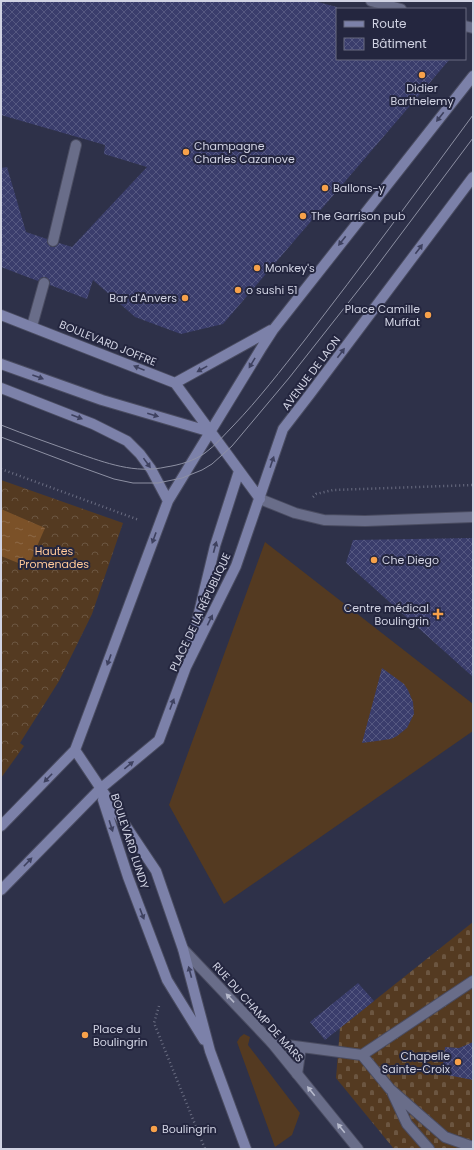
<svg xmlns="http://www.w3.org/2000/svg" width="474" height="1150" font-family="Poppins,sans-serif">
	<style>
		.grass { fill: #543a21 }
		.forest { fill: url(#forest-crowns) }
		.cemetery { fill: url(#cemetery-stones) }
		.water { fill: url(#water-ripples) }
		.building { fill: url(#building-cross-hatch) }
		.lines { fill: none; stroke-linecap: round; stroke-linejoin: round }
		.service-casing { stroke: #4a4c61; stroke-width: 12 }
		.minor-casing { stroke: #4a4c61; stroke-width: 12 }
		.tertiary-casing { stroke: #4a4c61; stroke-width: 12 }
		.secondary-casing { stroke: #4a4c61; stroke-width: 12 }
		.path { stroke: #6b6e83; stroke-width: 2.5; stroke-dasharray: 1 3; stroke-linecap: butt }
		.service { stroke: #696d89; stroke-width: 10 }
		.minor { stroke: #696d89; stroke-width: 10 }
		.tertiary { stroke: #696d89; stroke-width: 10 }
		.secondary { stroke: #7c81a9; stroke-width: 10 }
		.tram { stroke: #8d90a3; stroke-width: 1 }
		.oneway { fill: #3e415f }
		.oneway2 { fill: #b7bacc }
		.poi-dot { fill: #f7a14a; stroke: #24263f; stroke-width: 1.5 }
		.labels { text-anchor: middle; stroke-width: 4; stroke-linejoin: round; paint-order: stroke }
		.poi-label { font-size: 11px; fill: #d1d3e3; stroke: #24263f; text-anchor: start }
		.street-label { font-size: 11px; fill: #d1d3e3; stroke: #24263f }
		.park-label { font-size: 11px; fill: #ffc898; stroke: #24263f }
	</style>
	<defs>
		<pattern id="forest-crowns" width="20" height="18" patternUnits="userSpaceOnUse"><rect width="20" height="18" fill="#543a21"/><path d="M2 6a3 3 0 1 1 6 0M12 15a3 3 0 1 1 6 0" fill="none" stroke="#6c5641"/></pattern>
		<pattern id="cemetery-stones" width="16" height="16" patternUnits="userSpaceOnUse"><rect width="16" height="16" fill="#543a21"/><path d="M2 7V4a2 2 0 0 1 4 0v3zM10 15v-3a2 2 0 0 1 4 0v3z" fill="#6c5641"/></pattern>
		<pattern id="water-ripples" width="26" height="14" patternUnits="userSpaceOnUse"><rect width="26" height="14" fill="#7b5128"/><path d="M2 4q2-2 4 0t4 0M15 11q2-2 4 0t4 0" fill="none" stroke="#8d6947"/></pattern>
		<pattern id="building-cross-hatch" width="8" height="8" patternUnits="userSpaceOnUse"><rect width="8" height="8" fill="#3a3d6c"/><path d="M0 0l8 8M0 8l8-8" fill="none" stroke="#555881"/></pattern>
	</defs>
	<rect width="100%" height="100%" fill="#2e3149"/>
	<path class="grass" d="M265,542L473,704V731L224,904L169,805Z
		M244,1034L250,1037L248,1045L300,1113L292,1135L275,1147L237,1042L240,1037Z"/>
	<path class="forest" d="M1,480L123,523L92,614L59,681L20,743L24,746L1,778Z"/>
	<path class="cemetery" d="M473,922V1149H394L336,1078L340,1028Z"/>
	<path class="water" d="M1,509L45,528L28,567L1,556Z"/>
	<path class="building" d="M1,1H314L337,7V59H450L223,324L181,334L135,317L93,280L87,299L50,285V281L46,277H42L38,281L1,267V168L7,167L26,232L47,239V243L51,247H55L59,243L72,247L147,167L104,154L105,145L1,115Z
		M473,538V677L346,563L353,540Z
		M382,668L404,684L408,690L413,702L414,714L407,728L397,736L391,739L362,743Z
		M358,983L374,1001L325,1040L310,1022Z
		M473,1042V1080L442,1074L445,1047L459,1048Z"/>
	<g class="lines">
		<defs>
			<path id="service" d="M53,241L76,145
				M32,326L44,283
				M260,499L295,513L324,520L365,521L473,517
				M272,1043L362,1055L390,1089L445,1137L473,1147
				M362,1055L473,981
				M297,1074L301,1047
				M393,1094L407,1124L429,1149"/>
			<path id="minor" d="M371,1L401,9
				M465,26L473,28"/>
			<path id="tertiary" d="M183,949L272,1043L358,1149"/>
			<path id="secondary" d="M1,315L175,383
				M1,364L102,400L211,432
				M175,383L260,499
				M175,383L271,330
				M1,388L93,424L127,441L140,454L151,469L168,501
				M190,650L215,546L239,471
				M75,750L156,871L183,949L210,1051L246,1149
				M103,800L128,877L167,980L204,1040
				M1,826L75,750L168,501L262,347L273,330L473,76
				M1,890L100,789L159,740L186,667L236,566L283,429L310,394L473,177"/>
		</defs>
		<use href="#service" class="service-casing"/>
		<use href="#minor" class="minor-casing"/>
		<use href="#tertiary" class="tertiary-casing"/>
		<use href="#secondary" class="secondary-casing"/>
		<path class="path" d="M1,469L139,520
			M313,497L316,494L333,490L473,485
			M159,1006L154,1023L205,1149"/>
		<use href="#service" class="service"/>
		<use href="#minor" class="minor"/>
		<use href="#tertiary" class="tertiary"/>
		<use href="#secondary" class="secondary"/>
		<path class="tram" d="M1,425C26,435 52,444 77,453C106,463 135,474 166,467C179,465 194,461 205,453C216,445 224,435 233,426C259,399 281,370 304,341C362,266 417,191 473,115
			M1,437L75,465L114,479L133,483H158L182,478L202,470L212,464L232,446L289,378L371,274L473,138"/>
	</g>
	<defs><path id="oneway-solid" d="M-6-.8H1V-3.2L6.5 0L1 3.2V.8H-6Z"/></defs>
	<g class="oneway">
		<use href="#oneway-solid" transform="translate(440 117) rotate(128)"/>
		<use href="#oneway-solid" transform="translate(342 241) rotate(128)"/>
		<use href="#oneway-solid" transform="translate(419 249) rotate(-53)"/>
		<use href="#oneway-solid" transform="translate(341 353) rotate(-53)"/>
		<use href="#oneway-solid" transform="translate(252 363) rotate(121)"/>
		<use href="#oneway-solid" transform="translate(139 368) rotate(-158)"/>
		<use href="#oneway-solid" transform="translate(202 369) rotate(151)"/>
		<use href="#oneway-solid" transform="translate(38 377) rotate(20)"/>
		<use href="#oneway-solid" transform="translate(153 415) rotate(16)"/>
		<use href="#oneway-solid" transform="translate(77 417) rotate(21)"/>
		<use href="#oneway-solid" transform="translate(272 462) rotate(-71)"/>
		<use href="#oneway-solid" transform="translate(147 463) rotate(54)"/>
		<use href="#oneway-solid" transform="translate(154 538) rotate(110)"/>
		<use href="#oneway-solid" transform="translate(215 547) rotate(-75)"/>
		<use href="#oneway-solid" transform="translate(210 620) rotate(-64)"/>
		<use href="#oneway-solid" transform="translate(109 660) rotate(110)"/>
		<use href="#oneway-solid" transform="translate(172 704) rotate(-69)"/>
		<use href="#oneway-solid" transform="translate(129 765) rotate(-39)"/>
		<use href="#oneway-solid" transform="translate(48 778) rotate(134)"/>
		<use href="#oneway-solid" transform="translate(111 826) rotate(72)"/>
		<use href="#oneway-solid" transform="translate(28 862) rotate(-46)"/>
		<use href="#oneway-solid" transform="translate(142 914) rotate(69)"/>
		<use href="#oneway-solid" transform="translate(190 972) rotate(-105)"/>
	</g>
	<g class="oneway2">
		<use href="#oneway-solid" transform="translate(230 998) rotate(-133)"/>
		<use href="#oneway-solid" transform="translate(311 1091) rotate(-129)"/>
		<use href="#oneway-solid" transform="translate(341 1128) rotate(-129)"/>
	</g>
	<g class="poi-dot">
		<circle cx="422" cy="75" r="4"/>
		<circle cx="186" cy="152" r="4"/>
		<circle cx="325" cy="188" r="4"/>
		<circle cx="303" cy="216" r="4"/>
		<circle cx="257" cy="268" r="4"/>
		<circle cx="238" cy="290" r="4"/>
		<circle cx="185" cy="298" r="4"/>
		<circle cx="428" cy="315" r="4"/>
		<circle cx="374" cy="560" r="4"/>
		<path d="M436 608h4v4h4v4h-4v4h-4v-4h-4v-4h4z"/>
		<circle cx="85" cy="1035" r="4"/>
		<circle cx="458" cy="1062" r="4"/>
		<circle cx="154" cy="1129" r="4"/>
	</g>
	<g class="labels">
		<g class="poi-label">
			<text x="422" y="92" text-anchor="middle">Didier<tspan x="422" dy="13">Barthelemy</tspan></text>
			<text x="194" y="150">Champagne<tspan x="194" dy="13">Charles Cazanove</tspan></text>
			<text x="333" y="192">Ballons-y</text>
			<text x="311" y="220">The Garrison pub</text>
			<text x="265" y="272">Monkey's</text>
			<text x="246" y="294">o sushi 51</text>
			<text x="177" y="302" text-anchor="end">Bar d'Anvers</text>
			<text x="420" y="313" text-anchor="end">Place Camille<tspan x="420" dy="13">Muffat</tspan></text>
			<text x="382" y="564">Che Diego</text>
			<text x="429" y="612" text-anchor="end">Centre médical<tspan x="429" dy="13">Boulingrin</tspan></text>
			<text x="93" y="1033">Place du<tspan x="93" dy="13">Boulingrin</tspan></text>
			<text x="450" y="1060" text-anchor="end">Chapelle<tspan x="450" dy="13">Sainte-Croix</tspan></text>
			<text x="162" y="1133">Boulingrin</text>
		</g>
		<g class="street-label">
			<text transform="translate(108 343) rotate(22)" y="4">BOULEVARD JOFFRE</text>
			<text transform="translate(311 373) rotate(-53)" y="4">AVENUE DE LAON</text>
			<text transform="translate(200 612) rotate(-65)" y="4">PLACE DE LA RÉPUBLIQUE</text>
			<text transform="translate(130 841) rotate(72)" y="4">BOULEVARD LUNDY</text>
			<text transform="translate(258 1012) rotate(48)" y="4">RUE DU CHAMP DE MARS</text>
		</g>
		<g class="park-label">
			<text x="54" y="555">Hautes<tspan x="54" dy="13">Promenades</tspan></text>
		</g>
	</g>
	<rect width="474" height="1150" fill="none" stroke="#d1d3e3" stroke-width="4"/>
	<rect x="336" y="8" width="130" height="52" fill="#24263f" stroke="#696b81"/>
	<rect x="344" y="21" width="20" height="6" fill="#7c81a9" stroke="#696b81"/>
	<text x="372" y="28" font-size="12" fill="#d1d3e3">Route</text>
	<rect x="344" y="38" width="20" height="12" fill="url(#building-cross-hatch)" stroke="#696b81"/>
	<text x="372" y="48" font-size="12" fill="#d1d3e3">Bâtiment</text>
</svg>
